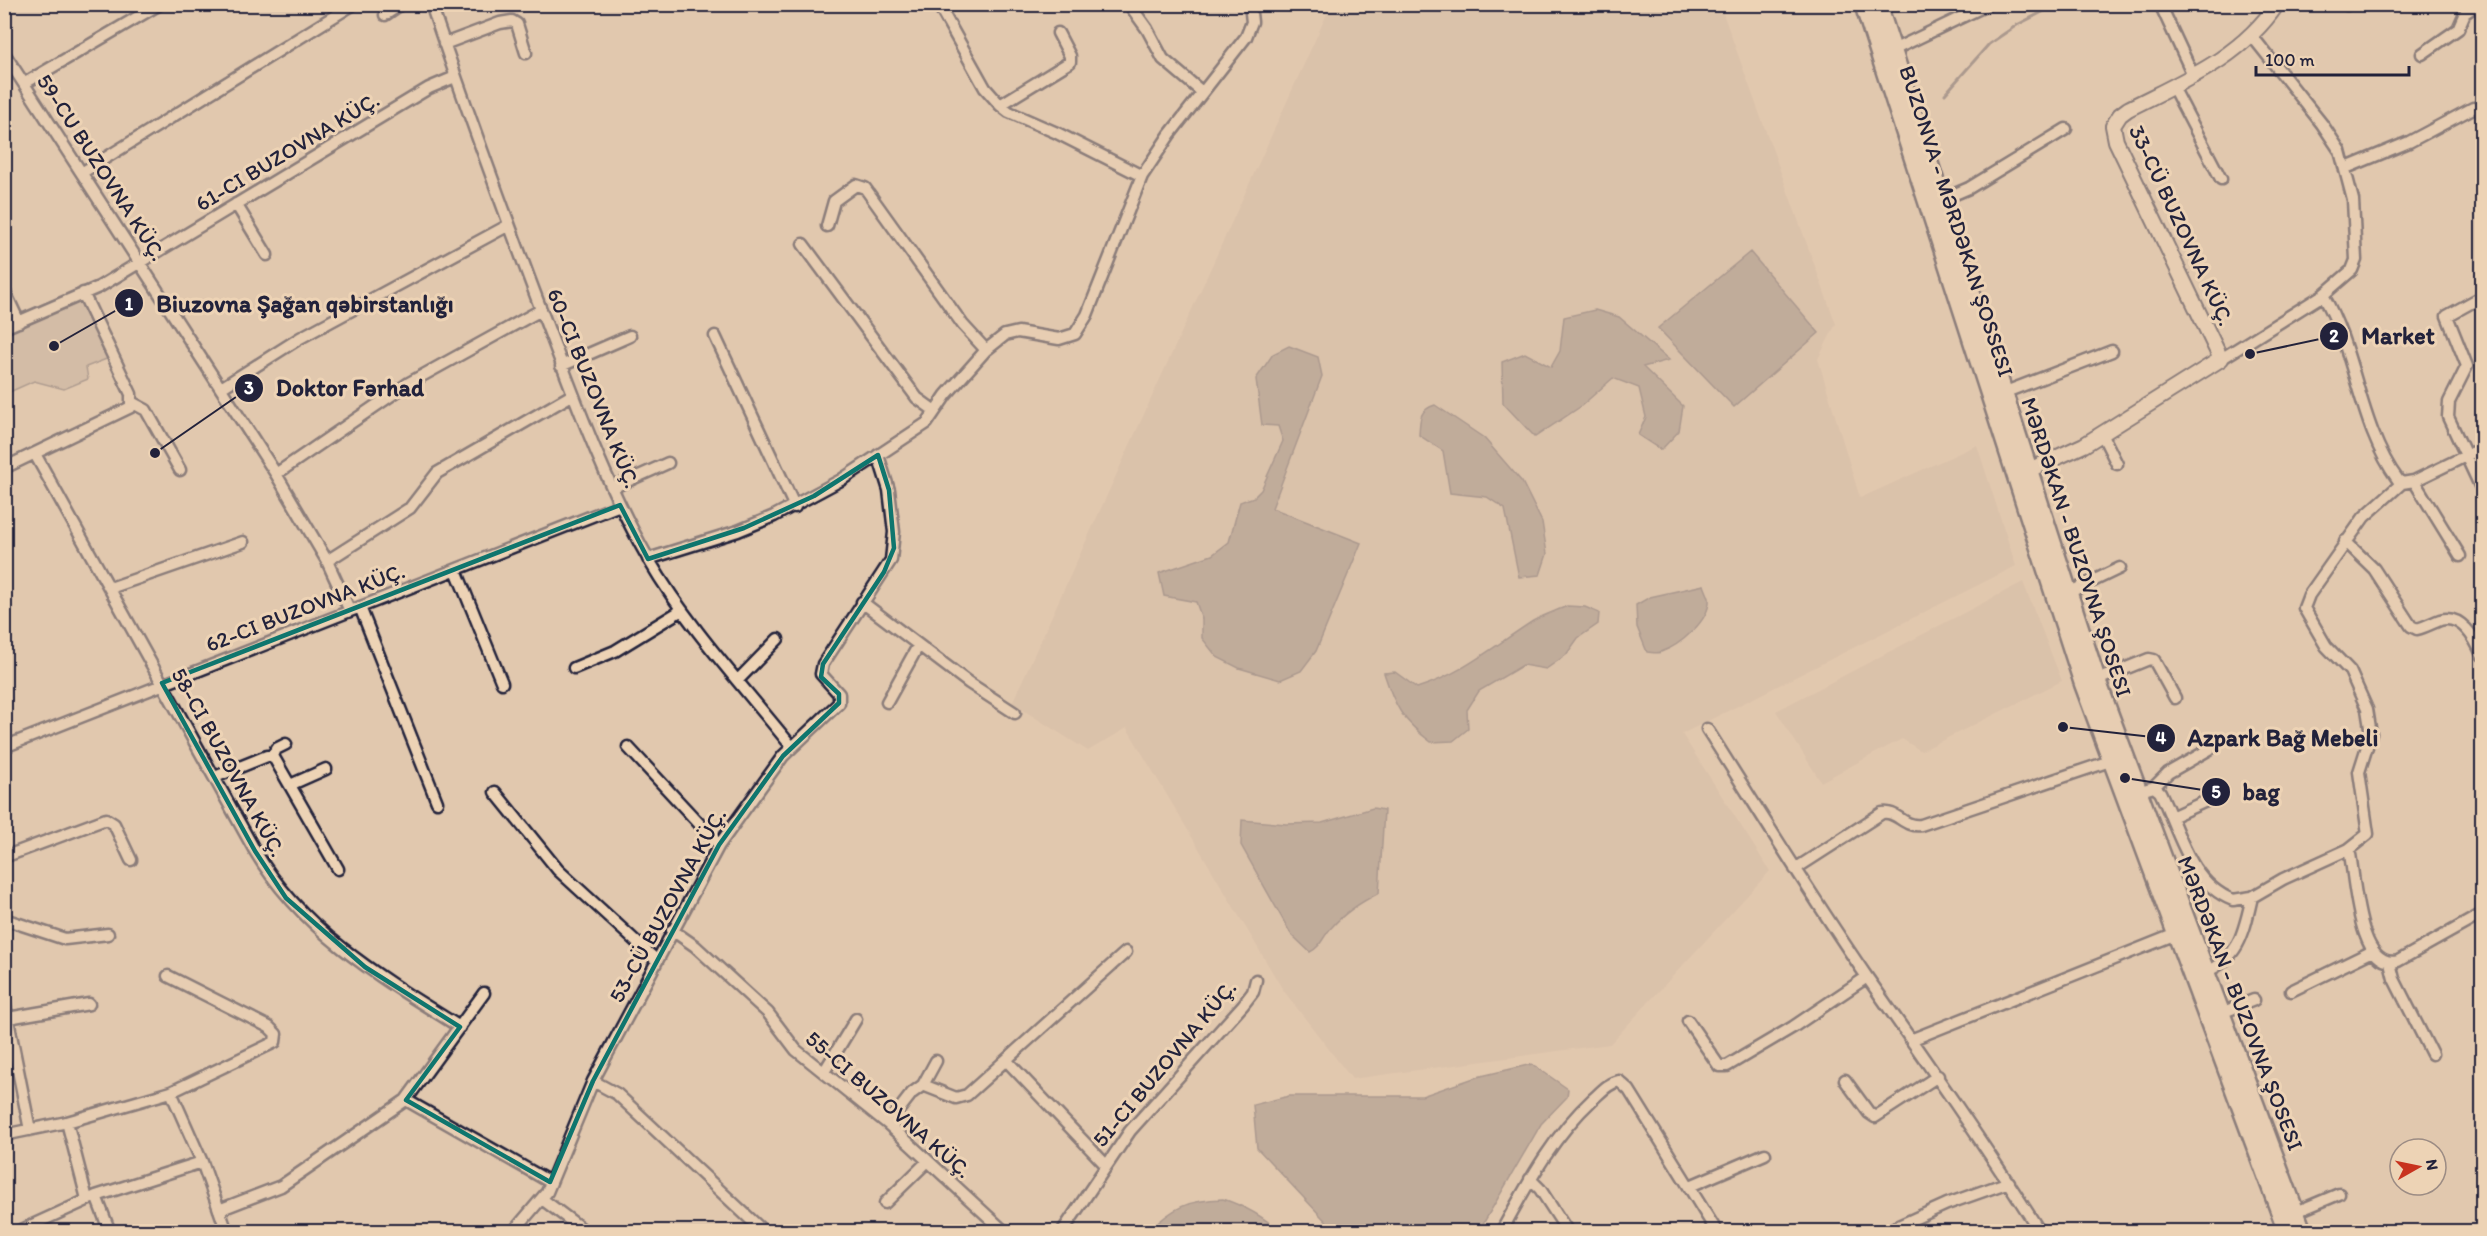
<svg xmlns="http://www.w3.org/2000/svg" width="2487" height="1236" font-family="Itim,sans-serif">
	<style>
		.built { fill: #d1baa4 }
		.green { fill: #c1ad9b; stroke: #72686b; stroke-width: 1.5 }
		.water { fill: #988982; stroke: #696066; stroke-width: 1.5 }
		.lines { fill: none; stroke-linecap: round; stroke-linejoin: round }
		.stream { stroke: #696066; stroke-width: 3 }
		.minor-casing { stroke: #22223b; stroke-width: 15 }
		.tertiary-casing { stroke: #22223b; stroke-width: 18 }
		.primary-casing { stroke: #22223b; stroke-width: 21 }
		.minor { stroke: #edd3b5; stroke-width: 10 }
		.tertiary { stroke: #edd3b5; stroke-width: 14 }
		.primary { stroke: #edd3b5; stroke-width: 16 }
		.marked { fill: none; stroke: #0f766e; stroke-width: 4.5; stroke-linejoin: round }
		.labels { text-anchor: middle; stroke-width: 6; stroke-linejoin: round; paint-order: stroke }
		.street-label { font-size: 22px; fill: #22223b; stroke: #edd3b5 }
		.leader { fill: none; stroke: #22223b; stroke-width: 2 }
		.callout-dot { fill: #22223b; stroke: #edd3b5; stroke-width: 2 }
		.mark-label { font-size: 18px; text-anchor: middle; font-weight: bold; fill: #fff }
		.callout-label { font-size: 24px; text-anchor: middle; font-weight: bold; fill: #22223b; stroke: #edd3b5; stroke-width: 6; stroke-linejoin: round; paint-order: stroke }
	</style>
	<rect width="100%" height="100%" fill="#e1c8ae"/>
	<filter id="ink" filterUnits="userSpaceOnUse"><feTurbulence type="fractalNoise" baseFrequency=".0167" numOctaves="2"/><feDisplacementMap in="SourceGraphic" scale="12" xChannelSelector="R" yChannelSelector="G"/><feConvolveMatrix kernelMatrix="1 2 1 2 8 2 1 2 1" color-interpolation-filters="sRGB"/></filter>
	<g filter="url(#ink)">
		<path class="built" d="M1331,5H1720L1836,324L1818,359L1860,498L1977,445L2016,566L1682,734L1770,871L1610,1044L1352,1079L1283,990L1127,728L1088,751L1012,703Z
			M2023,582L2062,681L1921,751L1902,739L1821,782L1776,711Z"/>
		<path class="green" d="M80,301L109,358L86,367L88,379L64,389L34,381L5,394V334Z"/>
		<path class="water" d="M1750,252L1819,333L1734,407L1658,328Z
			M1595,310L1619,317L1669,360L1643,367L1683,406L1679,431L1661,450L1638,435L1646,417L1639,388L1613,378L1580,407L1535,437L1503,403L1502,362L1525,353L1551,367L1560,351L1564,317Z
			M1289,346L1318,357L1322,376L1272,508L1361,543L1316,651L1301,671L1280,680L1239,668L1217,657L1202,638V619L1196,602L1164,596L1159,573L1212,555L1229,542L1240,502L1254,497L1261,490L1283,441L1278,426L1262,425L1256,379L1273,354Z
			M1435,405L1484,438L1522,482L1542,522L1547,554L1540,575L1519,577L1505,509L1487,497L1450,493L1443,451L1419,435C1420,419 1419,410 1435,405Z
			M1704,585C1705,589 1708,594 1709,598C1711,620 1679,646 1661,652C1657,654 1651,652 1647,652L1637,627L1636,605L1650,597Z
			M1567,606L1585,607L1599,613L1598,624L1578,638L1566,655L1546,669L1523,665L1479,691L1467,710L1468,729L1453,741L1431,742C1402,720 1395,707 1384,673L1395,672L1417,688C1462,674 1494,646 1533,621C1543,615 1556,611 1567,606Z
			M1373,808L1384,810L1379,893C1361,902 1345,912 1332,927C1323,936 1321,947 1310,952L1291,934L1241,845L1242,820L1286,824L1322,823Z
			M1532,1064L1568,1089L1567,1097L1541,1124L1479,1231H1335L1257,1148L1253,1105L1289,1096H1422L1477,1077Z
			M1223,1199C1244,1206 1263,1216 1279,1231H1149C1173,1207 1189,1200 1223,1199Z"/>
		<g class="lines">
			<path class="stream" d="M1945,94L1989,44L2017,25L2058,4"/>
			<defs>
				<path id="minor" d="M431,4C465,106 502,206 540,307C573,393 603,480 649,560C688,627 743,686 792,747
					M938,4L985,88L1000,105L1009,112L1057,133L1142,176
					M1129,4L1147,29L1163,59L1202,92
					M2160,4L2194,77
					M2347,4V5
					M385,15L401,4
					M444,44L500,23L512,21L517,24L526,53
					M1893,50L1989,4
					M4,53L276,474L327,561L350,611
					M2422,54L2458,29L2465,13L2478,4
					M25,83L160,4
					M2173,87L2221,179
					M1000,105L1070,62V56L1058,33
					M2346,168L2409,142L2473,108
					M83,172L354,4
					M1941,200L1969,188L2066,129
					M236,204L267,255
					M827,226L834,201L856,185L865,188L963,325L986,350
					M803,244L917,398L935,411
					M4,290L19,322
					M2323,295C2357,353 2358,425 2398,480L2402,483L2414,481L2482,448
					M2476,300L2447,316L2467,366L2449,402L2448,417L2482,490
					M4,328L99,287L429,88L455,77
					M715,336L795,507
					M2221,359L2323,295L2352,270L2356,260L2353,200L2340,151L2322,124L2252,36
					M561,366L630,336
					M221,388L300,338L509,225
					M2003,393L2112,351
					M133,403L146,410L180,470
					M2102,434L2117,464
					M35,454L255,851C303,932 381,978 460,1027
					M4,468L131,407V394L83,293
					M276,474L409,383L541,310
					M2414,481L2460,556
					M612,488L668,463
					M2345,541L2374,569L2411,626L2417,629C2425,627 2432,623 2440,620C2461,614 2475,638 2482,655
					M648,559L738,531L774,516L841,480L927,423L946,395L986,350L1005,335L1018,332L1059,339L1075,334L1087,315L1142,176L1170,134L1246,37L1252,22L1250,4
					M327,561L410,508L437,473L572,395
					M456,570L502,683
					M110,588L243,542
					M2068,593L2120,568
					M862,602L969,683L1015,713
					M360,607L437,802
					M574,668L615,651L682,610
					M738,680L778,639
					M2097,680L2149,659L2154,660L2175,698
					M887,702L918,646
					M1707,729C1760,812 1811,896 1867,977C1926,1061 1985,1145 2040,1232
					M4,747L620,505
					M628,747L719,845
					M273,756L276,749L286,744
					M215,777L267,756H273L338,869
					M290,785L326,769
					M2154,787L2168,773L2210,749
					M495,792L558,870L656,960
					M2137,792L2154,787L2160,792C2179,830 2189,883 2233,900L2252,897
					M2171,817L2215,797
					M2349,849C2355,873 2357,972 2398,961L2482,914
					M4,857L106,819L114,824L131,860
					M1795,869L1882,813C1897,810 1904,828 1921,825L2110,761
					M4,919L65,939L108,934
					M672,930L695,946L768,1013L796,1050L888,1124L1005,1232
					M2390,963L2394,979L2432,1054
					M2205,972C2240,958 2244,931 2252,897L2283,879L2349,849L2368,834L2359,772L2371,734L2367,709L2350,671L2326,646L2304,608L2309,595L2364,517L2402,483
					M2291,991L2373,951
					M4,1000L30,1130
					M2221,1013L2254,1000
					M8,1018L89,1004
					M1688,1021L1719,1066H1727L1793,1027L1867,977
					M1913,1039L2176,934
					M1006,1060L1105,1164
					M824,1072L856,1019
					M1845,1080L1869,1113L1875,1117L1938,1076
					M593,1081L617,1094L764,1232
					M923,1085L936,1061
					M171,1092L202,1162
					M406,1100L550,1182
					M67,1122L87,1199
					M888,1124L912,1093L923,1085L956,1098L967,1095L1126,952
					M4,1135L67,1122L171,1092L275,1042L276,1034L269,1027L168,976
					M1530,1179L1540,1189L1568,1232
					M1690,1186L1765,1154
					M96,1196L110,1232
					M542,1199L586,1232
					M885,1203L927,1162
					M219,1210L281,1186L406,1100L484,993
					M2296,1212L2339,1194
					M17,1232L96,1196L202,1162L227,1232
					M513,1232L547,1192L593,1081L719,845L783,756L839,703V694L821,674L823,664L891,560L894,532L889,490L878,455
					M1062,1232L1130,1131L1243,1005L1253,992L1256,980
					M1501,1232C1528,1183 1552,1137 1593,1099C1601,1092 1608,1083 1619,1081L1629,1090L1717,1232
					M1885,1232L1947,1204L2009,1182"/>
				<path id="tertiary" d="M2027,471L2084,445L2221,359L2116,141L2113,126L2120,115L2128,109C2183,81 2241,58 2277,4"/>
				<path id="primary" d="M1863,4L2083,684L2287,1232
					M1878,4L2097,680L2303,1232"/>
			</defs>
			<use href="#minor" class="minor-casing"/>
			<use href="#tertiary" class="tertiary-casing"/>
			<use href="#primary" class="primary-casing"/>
			<use href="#minor" class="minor"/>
			<use href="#tertiary" class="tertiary"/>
			<use href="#primary" class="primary"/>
		</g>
	</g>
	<path d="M0 0H2487V1236H0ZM878,455L889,490L894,548L884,572L823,664L821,677L839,694V703L783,756L719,845L593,1081L550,1182L406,1100L460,1027L365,967L286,898L255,851L162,683L620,505L648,559L744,528L814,496Z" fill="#e1c8ae" fill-opacity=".55" fill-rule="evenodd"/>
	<path class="marked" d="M878,455L889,490L894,548L884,572L823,664L821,677L839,694V703L783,756L719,845L593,1081L550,1182L406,1100L460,1027L365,967L286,898L255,851L162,683L620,505L648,559L744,528L814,496Z"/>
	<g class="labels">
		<g class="street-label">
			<text transform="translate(287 151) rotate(-31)" y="8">61-CI BUZOVNA KÜÇ.</text>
			<text transform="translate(102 167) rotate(57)" y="8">59-CU BUZOVNA KÜÇ.</text>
			<text transform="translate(1957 221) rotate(72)" y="8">BUZONVA - MƏRDƏKAN ŞOSSESI</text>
			<text transform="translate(2182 225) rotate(65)" y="8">33-CÜ BUZOVNA KÜÇ.</text>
			<text transform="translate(594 388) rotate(68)" y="8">60-CI BUZOVNA KÜÇ.</text>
			<text transform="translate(2077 547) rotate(72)" y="8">MƏRDƏKAN - BUZOVNA ŞOSESI</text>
			<text transform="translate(305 607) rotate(-21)" y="8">62-CI BUZOVNA KÜÇ.</text>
			<text transform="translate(229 762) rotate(61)" y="8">58-CI BUZOVNA KÜÇ.</text>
			<text transform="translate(667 905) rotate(-61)" y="8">53-CÜ BUZOVNA KÜÇ.</text>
			<text transform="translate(2241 1003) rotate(69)" y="8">MƏRDƏKAN - BUZOVNA ŞOSESI</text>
			<text transform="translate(1164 1063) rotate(-50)" y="8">51-CI BUZOVNA KÜÇ.</text>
			<text transform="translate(889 1104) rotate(41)" y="8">55-CI BUZOVNA KÜÇ.</text>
		</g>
	</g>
	<path class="leader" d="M54 346L129 303M2250 354L2334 336M155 453L249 388M2063 727L2161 738M2125 778L2216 792"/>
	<g class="callout-dot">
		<circle cx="54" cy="346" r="6"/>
		<circle cx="2250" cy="354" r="6"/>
		<circle cx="155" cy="453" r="6"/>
		<circle cx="2063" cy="727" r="6"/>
		<circle cx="2125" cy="778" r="6"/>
		<circle cx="129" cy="303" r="15"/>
		<circle cx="2334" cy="336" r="15"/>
		<circle cx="249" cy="388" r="15"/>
		<circle cx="2161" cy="738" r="15"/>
		<circle cx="2216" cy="792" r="15"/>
	</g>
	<g class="mark-label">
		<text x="129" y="310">1</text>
		<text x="2334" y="342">2</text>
		<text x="249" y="394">3</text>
		<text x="2161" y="744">4</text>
		<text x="2216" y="798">5</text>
	</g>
	<g class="callout-label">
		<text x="305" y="312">Biuzovna Şağan qəbirstanlığı</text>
		<text x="2398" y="344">Market</text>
		<text x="350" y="396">Doktor Fərhad</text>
		<text x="2283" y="746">Azpark Bağ Mebeli</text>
		<text x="2261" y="800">bag</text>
	</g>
	<rect width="2487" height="1236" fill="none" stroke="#edd3b5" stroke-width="24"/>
	<rect x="12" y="12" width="2463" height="1212" fill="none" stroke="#22223b" stroke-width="2" filter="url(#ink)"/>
	<g transform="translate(2418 1167) rotate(81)"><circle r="28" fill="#edd3b5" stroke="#9c8c84" stroke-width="1.5"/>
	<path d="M0-4.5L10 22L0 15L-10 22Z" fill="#c8321e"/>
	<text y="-9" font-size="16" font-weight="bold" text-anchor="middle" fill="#22223b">N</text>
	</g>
	<path d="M2256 66v9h153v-9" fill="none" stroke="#22223b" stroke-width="3"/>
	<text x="2265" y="66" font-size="18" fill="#22223b" stroke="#edd3b5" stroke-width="4.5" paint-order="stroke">100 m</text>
</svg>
